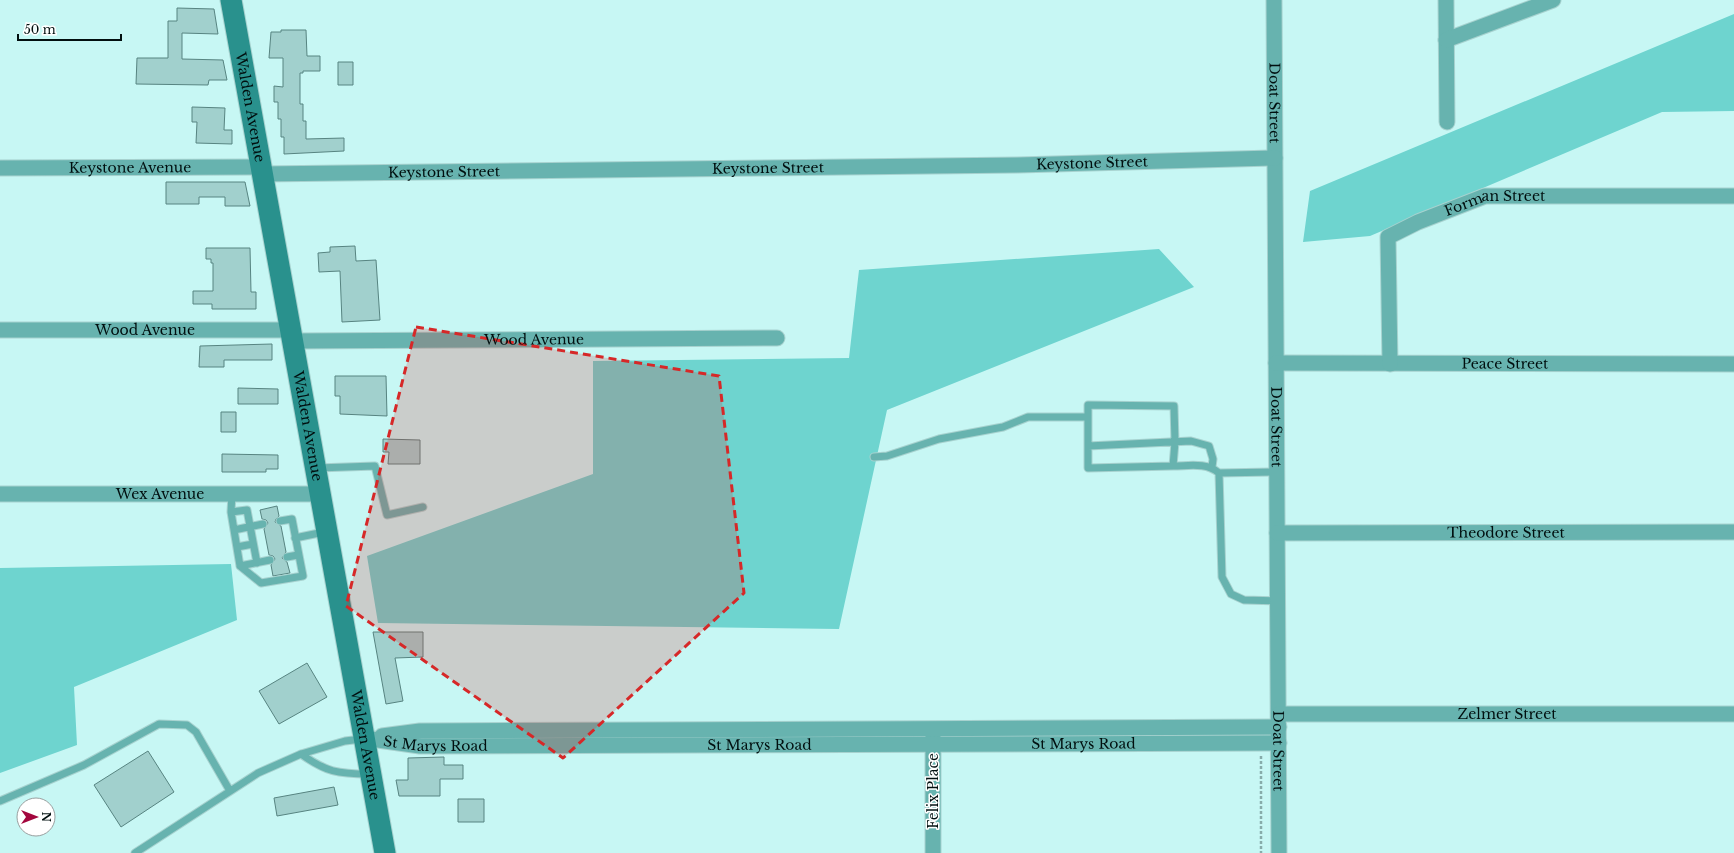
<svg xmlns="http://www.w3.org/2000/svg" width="1734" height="853" font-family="'Libre Baskerville',serif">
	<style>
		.green { fill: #6ed4cf }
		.building { fill: #a1d0cd; stroke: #578481 }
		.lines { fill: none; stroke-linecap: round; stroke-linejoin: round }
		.service-casing { stroke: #a7d2cf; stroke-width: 9 }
		.minor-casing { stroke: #a7d2cf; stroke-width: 17 }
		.secondary-casing { stroke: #a7d2cf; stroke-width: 23 }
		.path { stroke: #87acaa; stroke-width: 2.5; stroke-dasharray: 3 2; stroke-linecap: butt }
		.service { stroke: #67b3af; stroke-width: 7 }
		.minor { stroke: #67b3af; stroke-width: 15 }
		.secondary { stroke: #29918d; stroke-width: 21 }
		.marked { fill: #d62828; fill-opacity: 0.2; stroke: #d62828; stroke-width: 3; stroke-dasharray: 8 5; stroke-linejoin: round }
		.labels { text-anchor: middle; stroke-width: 3; stroke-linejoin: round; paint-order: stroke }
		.street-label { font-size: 14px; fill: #010f0f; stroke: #fff }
	</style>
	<rect width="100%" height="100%" fill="#c7f7f4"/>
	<path class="green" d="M1734,14V111L1662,112L1370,236L1303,242L1310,191Z
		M1159,249L1194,287L887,410L839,629L378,623L367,556L593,474V361L849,358L859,270Z
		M231,564L237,620L74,687L77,745L0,773V568Z"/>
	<path class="building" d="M177,8L214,9L218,34L182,33V59L223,60L227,80H209L208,85L136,84L137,58H168V21H177Z
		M281,30H306L307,56H320V71H303V73H300V104H303V121H306V139L344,138V151L284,154V137H281V119H278V102H274V86L283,87V58H269L271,32H281Z
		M338,62H353V85H338Z
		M192,107L225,108L224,130H232V144L196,143L197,122H192Z
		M166,182H245L250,206H225V197H199V204H166Z
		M355,246L356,261L376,260L380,320L342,322L340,271L319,272L318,253L330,252V247Z
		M206,248H250L251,292H256V309H212V304H193V291H213V263H211V259H206Z
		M272,344V360H224V367H199L200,346Z
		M335,376H386L387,416L340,414V396H335Z
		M238,388L278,389V404H238Z
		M221,412H236V432H221Z
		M383,439L420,440V464H388L389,452H383Z
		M222,454L278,455V469H266V472H222Z
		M277,506L279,516L276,519L275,522L281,526L286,552L282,558L287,562L290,573L273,576L271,565L275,559L273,556L269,555L264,529L268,523L266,520L262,519L260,510Z
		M373,632H423V657L395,658L403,701L386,704Z
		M307,663L327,697L279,724L259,691Z
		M148,751L174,792L121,827L94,785Z
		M444,757V765H463V779H440V796H399L396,780H408V758Z
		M334,787L338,805L277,816L274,798Z
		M458,799H484V822H458Z"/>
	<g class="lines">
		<defs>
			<path id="service" d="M1088,446L1191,441L1209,446L1213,459L1212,467
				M874,457L887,456L939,439L1003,427L1028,417H1088
				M1173,466L1088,468V405L1174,406L1175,442L1173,466C1189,466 1206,462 1219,473
				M317,468L375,466L387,515L423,507
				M1277,472L1219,473L1222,577L1231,594L1244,600L1278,601
				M231,512L232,494
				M234,530L263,524
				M295,538L324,532
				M237,547L253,544
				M287,557L298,555
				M257,563L247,510L231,512L240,566L270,560
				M240,566L261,583L303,576L292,519L280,521
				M301,754C326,772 338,774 369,774
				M0,801L84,765L159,724L187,725L196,732L230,791
				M135,853L258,773L301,754L345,741L362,739"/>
			<g id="minor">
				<path id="s1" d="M1274,0L1279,853"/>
				<path d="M1446,0L1447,122"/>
				<path d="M1446,40L1553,0"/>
				<path id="s2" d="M0,168L260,167"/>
				<path id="s3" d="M261,174L1018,165L1275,158"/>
				<path id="s4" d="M0,330H289"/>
				<path id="s5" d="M291,341L777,338"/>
				<path id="s6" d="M1276,363L1734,364"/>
				<path id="s7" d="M1390,364L1388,237L1418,222L1485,196H1734"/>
				<path id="s8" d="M0,494H319"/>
				<path id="s9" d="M1277,533L1734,532"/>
				<path id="s10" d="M1279,714H1734"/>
				<path d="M933,734V853"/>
				<path d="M382,736L420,731L1279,727"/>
				<path id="s11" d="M364,738L420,746L1279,743"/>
			</g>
			<g id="secondary">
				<path id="s12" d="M231,0L385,853"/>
			</g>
		</defs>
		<use href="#service" class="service-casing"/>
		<use href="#minor" class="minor-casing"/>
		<use href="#secondary" class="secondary-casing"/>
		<path class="path" d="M1261,756V853"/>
		<use href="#service" class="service"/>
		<use href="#minor" class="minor"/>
		<use href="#secondary" class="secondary"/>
	</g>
	<path class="marked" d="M416,327L719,376L744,593L563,758L346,606Z"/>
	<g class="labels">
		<g class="street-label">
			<text dy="5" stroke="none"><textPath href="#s1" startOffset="103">Doat Street</textPath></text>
			<text dy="5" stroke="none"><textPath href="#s12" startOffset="109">Walden Avenue</textPath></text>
			<text dy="5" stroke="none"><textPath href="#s3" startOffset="831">Keystone Street</textPath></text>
			<text dy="5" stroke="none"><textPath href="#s2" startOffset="130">Keystone Avenue</textPath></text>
			<text dy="5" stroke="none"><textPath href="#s3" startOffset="507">Keystone Street</textPath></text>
			<text dy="5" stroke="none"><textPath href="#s3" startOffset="183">Keystone Street</textPath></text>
			<text dy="5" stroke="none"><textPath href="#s7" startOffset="241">Forman Street</textPath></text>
			<text dy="5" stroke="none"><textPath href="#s4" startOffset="145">Wood Avenue</textPath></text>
			<text dy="5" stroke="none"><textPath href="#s5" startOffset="243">Wood Avenue</textPath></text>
			<text dy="5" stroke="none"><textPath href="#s6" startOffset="229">Peace Street</textPath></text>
			<text dy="5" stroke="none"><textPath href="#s12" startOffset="433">Walden Avenue</textPath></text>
			<text dy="5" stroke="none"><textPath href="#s1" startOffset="427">Doat Street</textPath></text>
			<text dy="5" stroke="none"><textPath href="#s8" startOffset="160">Wex Avenue</textPath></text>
			<text dy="5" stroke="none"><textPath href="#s9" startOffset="229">Theodore Street</textPath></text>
			<text dy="5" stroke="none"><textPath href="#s10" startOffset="228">Zelmer Street</textPath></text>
			<text dy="5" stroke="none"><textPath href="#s11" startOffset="72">St Marys Road</textPath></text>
			<text dy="5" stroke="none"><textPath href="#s11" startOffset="720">St Marys Road</textPath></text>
			<text dy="5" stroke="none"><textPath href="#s12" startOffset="757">Walden Avenue</textPath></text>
			<text dy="5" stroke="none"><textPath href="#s11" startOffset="396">St Marys Road</textPath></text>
			<text dy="5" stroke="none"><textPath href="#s1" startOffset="751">Doat Street</textPath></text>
			<text transform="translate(933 791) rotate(-90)" y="5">Felix Place</text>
		</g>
	</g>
	<g transform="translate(36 817) rotate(90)"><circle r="19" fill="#ffffff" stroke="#999f9f"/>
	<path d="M0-3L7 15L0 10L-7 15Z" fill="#a3063e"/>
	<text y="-6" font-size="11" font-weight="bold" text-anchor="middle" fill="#010f0f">N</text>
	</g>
	<path d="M18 34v6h103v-6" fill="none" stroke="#010f0f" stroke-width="2"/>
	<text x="24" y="34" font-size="12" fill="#010f0f" stroke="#ffffff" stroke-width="3" paint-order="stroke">50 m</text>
</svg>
